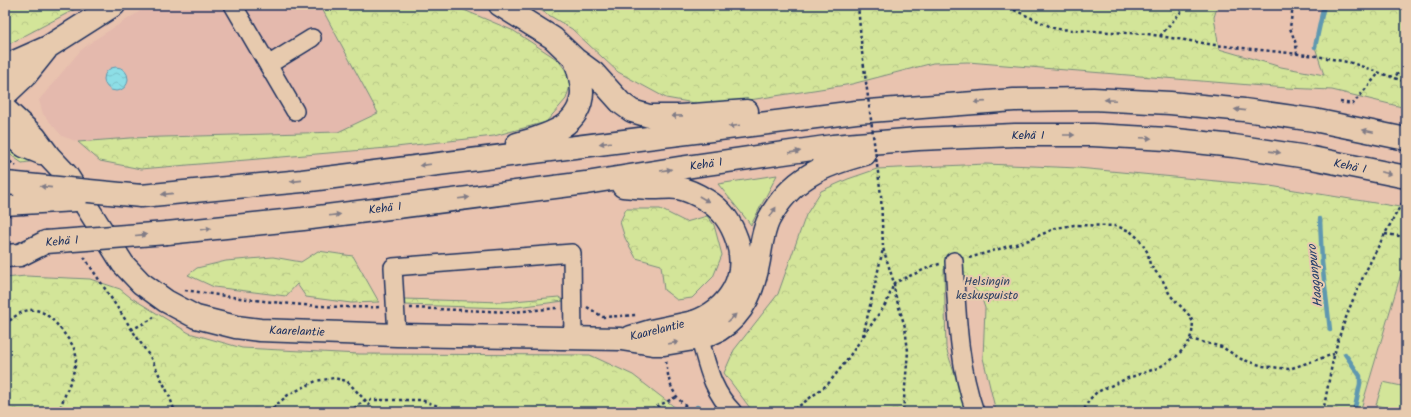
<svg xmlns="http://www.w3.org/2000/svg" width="1411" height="417" font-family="Kalam,sans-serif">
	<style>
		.built { fill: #e4b9ad }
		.green { fill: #d3e599; stroke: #778a7c }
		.forest { fill: url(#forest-crowns); stroke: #778a7c }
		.water { fill: url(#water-waves); stroke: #5f98b0 }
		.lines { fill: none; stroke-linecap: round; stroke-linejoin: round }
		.stream { stroke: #5f98b0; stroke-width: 4.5 }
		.minor-casing { stroke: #1b2f5e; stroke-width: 20 }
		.major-casing { stroke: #1b2f5e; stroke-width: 25 }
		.highway-casing { stroke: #1b2f5e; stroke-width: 25 }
		.path { stroke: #1b2f5e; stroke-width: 2.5; stroke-dasharray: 3 3; stroke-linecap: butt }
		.minor { stroke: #e7caae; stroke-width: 17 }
		.major { stroke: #e7caae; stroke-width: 22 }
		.highway { stroke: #e7caae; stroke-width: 22 }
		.highway-bridge-casing { stroke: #1b2f5e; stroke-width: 25; stroke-linecap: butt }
		.path-bridge { stroke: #1b2f5e; stroke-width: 2.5; stroke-dasharray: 3 3; stroke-linecap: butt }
		.highway-bridge { stroke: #e7caae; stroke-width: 22 }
		.oneway { fill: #817c86 }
		.labels { text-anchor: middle; stroke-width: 4; stroke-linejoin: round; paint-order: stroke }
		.street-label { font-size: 12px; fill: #1b2f5e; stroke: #e7caae }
		.park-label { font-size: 12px; fill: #2d4164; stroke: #e7caae }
		.water-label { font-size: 13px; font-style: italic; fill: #26406c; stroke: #e7caae }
	</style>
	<defs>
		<pattern id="forest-crowns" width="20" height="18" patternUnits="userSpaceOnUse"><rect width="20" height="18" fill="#d3e599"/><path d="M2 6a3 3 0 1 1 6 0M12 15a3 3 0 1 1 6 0" fill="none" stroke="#b5c586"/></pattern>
		<pattern id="water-waves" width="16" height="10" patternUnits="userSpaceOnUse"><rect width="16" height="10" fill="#8ddee6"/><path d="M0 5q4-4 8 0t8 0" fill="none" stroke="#79bfc8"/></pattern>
	</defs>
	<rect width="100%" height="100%" fill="#e9c3af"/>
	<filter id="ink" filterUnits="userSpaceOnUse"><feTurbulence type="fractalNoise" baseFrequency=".025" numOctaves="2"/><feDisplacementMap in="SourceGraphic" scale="8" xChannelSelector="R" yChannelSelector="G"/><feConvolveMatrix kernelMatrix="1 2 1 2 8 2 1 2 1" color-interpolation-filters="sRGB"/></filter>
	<g filter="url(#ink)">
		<path class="built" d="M150,5H320L378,113L338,132L130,138L78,142L62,136L43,114L39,100L80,51L94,40Z"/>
		<path class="green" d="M5,138L36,161L22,163L5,151Z
			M777,175L751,225L718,184Z
			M1383,382L1406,387V412H1400L1376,405Z"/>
		<path class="forest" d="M5,5H83L5,46Z
			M320,5H452L514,31L558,60L572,79L566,99L546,122L494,136L387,148L141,169L100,161L78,142L130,138L338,132L378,113Z
			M532,5H1218L1214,17L1219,49L1281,67L1324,75L1315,47L1322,5H1406V108L1332,90L1287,88L968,62L933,63L852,84L711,106L666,98L618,72L572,29Z
			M986,164L1078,168L1270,186L1406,208V268L1403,267L1360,412H996L983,358L985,308L981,296L958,271L944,269L946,348L967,412H753L724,373L734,350L778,294L806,215L821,191L848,179L877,169Z
			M626,209H660L686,222L707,216L714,225L722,255L713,277L692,298L677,300L664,290L661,265L636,258L625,238L620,222Z
			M318,251L353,256L379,302L351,303L306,297L297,284L286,296L214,287L188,275L197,268L226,261L273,257L301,262Z
			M26,276L90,279L120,289L130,297L189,333L242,348L359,354L590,355L633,375L681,412H5V278Z
			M559,297L564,301L509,308L404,305V299L502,302Z"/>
		<path class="water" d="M104 79a12 12 0 1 1 24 0a12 12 0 1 1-24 0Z"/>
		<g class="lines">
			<path class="stream" d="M1315,47L1324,5
				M1320,219L1322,262L1330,330
				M1345,354L1360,376V384L1354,412
				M697,407L705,412"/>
			<defs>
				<path id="minor" d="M233,5L295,111
					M268,65L312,38
					M954,261C957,312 958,364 975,412
					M696,327C707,359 708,386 733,412
					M397,335L393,267L572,253L573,339"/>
				<path id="major" d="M5,69L12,63L48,47L114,5
					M5,95L26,75L46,50
					M5,109L35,137L49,156L66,174L123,264L141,283L166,301L196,317L236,327L260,330L397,335L621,339L653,344H664L700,338
					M5,132L24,146L41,153
					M631,337L651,331L694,322"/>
				<path id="highway" d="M500,5L553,38L575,59L594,73L621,103L632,111L649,116H680L747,111
					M517,144C544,136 581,128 582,92C582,81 578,69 575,59
					M623,186C634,187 644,188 654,188C662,188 671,187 678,188C688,190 698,195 706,200C723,210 731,223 737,240C749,277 729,309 694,322
					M141,196L302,181L856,112L1014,100L1093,99L1170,103L1244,110L1314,120L1406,139
					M5,204L22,203
					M167,233L303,219L586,183L679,168L833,146L918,139L1015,135H1093L1167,139L1234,146L1307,157L1406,177
					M5,256L20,255L46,242
					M700,338C706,336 713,333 719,330C745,314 754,288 759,260C761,246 763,231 769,219C791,178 823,165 865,154"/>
			</defs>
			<use href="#minor" class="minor-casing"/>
			<use href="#major" class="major-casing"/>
			<use href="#highway" class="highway-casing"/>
			<path class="path" d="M858,5L862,52
				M1003,5L1056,29L1147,34L1215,45L1317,56L1352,63L1406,82
				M1293,5L1290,28L1296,44L1297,54
				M1160,36L1187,5
				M1390,77L1406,71
				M1340,102L1353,104L1379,73
				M5,158L16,166
				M881,195L883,248L894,283L895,294L905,327L908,351L903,412
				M1385,234L1406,237
				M84,257L152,360L169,395L175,412
				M969,258L1029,240L1056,228L1074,225L1116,226L1130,231L1139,239L1148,253L1150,265L1162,279L1170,295L1189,315L1193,322L1192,333L1188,344L1176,357L1158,368L1128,378L1097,392L1089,400L1083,412
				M185,290C249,300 315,309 381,307
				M587,307L603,317L637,315
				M410,308L512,312L558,308
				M5,325C29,301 44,307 63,332C68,339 75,346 76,356C77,371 63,397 59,412
				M131,330L152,319L156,314
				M863,336L883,249
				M1190,339L1222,347L1241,359L1263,366L1289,369L1334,354
				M666,361C669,386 672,395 692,412
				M268,412L288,395L316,381L334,378L347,381L376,412
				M349,412L365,400H421L438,406L448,412
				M646,412L676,397
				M789,412L802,404L828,384L844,364L887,302L894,283L932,266L940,264
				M1323,412C1329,382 1333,351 1344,323C1360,278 1383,237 1406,196"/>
			<use href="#minor" class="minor"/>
			<use href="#major" class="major"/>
			<use href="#highway" class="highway"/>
			<defs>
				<path id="highway-bridge" d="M6,183L141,196
					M22,203L76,200
					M46,242L167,233"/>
			</defs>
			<use href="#highway-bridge" class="highway-bridge-casing"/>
			<path class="path-bridge" d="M862,52L881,195"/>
			<use href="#highway-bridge" class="highway-bridge"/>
		</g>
		<defs><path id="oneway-solid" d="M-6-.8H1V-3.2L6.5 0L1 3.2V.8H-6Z"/></defs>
		<g class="oneway">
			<use href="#oneway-solid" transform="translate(1110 100) rotate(-177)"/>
			<use href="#oneway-solid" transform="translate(980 102) rotate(176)"/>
			<use href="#oneway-solid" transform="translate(1240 110) rotate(-174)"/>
			<use href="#oneway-solid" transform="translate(677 116) rotate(179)"/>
			<use href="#oneway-solid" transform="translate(734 126) rotate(173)"/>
			<use href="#oneway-solid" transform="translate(1368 131) rotate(-168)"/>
			<use href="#oneway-solid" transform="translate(1069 135)"/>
			<use href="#oneway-solid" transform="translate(1146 138) rotate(3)"/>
			<use href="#oneway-solid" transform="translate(605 143) rotate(173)"/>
			<use href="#oneway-solid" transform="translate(795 152) rotate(-8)"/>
			<use href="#oneway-solid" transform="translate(1275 152) rotate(8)"/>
			<use href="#oneway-solid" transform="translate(425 165) rotate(173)"/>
			<use href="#oneway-solid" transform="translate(666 170) rotate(-9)"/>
			<use href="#oneway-solid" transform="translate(1386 173) rotate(12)"/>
			<use href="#oneway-solid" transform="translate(296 181) rotate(174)"/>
			<use href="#oneway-solid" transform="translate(46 187) rotate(-174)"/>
			<use href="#oneway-solid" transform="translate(167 194) rotate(174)"/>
			<use href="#oneway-solid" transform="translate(464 198) rotate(-7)"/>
			<use href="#oneway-solid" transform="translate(704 199) rotate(30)"/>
			<use href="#oneway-solid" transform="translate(773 212) rotate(-58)"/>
			<use href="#oneway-solid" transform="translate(335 215) rotate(-7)"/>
			<use href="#oneway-solid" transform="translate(206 229) rotate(-6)"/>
			<use href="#oneway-solid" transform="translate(141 235) rotate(-5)"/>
			<use href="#oneway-solid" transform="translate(732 318) rotate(-44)"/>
			<use href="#oneway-solid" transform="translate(673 343) rotate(-9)"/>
		</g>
	</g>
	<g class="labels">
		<g class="street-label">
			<text x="1028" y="139">Kehä I</text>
			<text transform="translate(706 164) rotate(-8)" y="4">Kehä I</text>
			<text transform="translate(1350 166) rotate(12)" y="4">Kehä I</text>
			<text transform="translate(385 208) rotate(-7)" y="4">Kehä I</text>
			<text transform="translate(62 241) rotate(-4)" y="4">Kehä I</text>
			<text transform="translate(657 330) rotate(-14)" y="4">Kaarelantie</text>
			<text transform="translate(297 331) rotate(2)" y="4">Kaarelantie</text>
		</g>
		<g class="park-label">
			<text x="987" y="285">Helsingin<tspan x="987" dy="14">keskuspuisto</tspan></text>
		</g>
		<g class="water-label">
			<text transform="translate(1314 276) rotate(-96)" y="5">Haaganpuro</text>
		</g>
	</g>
	<rect width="1411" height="417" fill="none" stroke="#e7caae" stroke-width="20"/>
	<rect x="10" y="10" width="1391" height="397" fill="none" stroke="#1b2f5e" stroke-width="1.5" filter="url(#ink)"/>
</svg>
